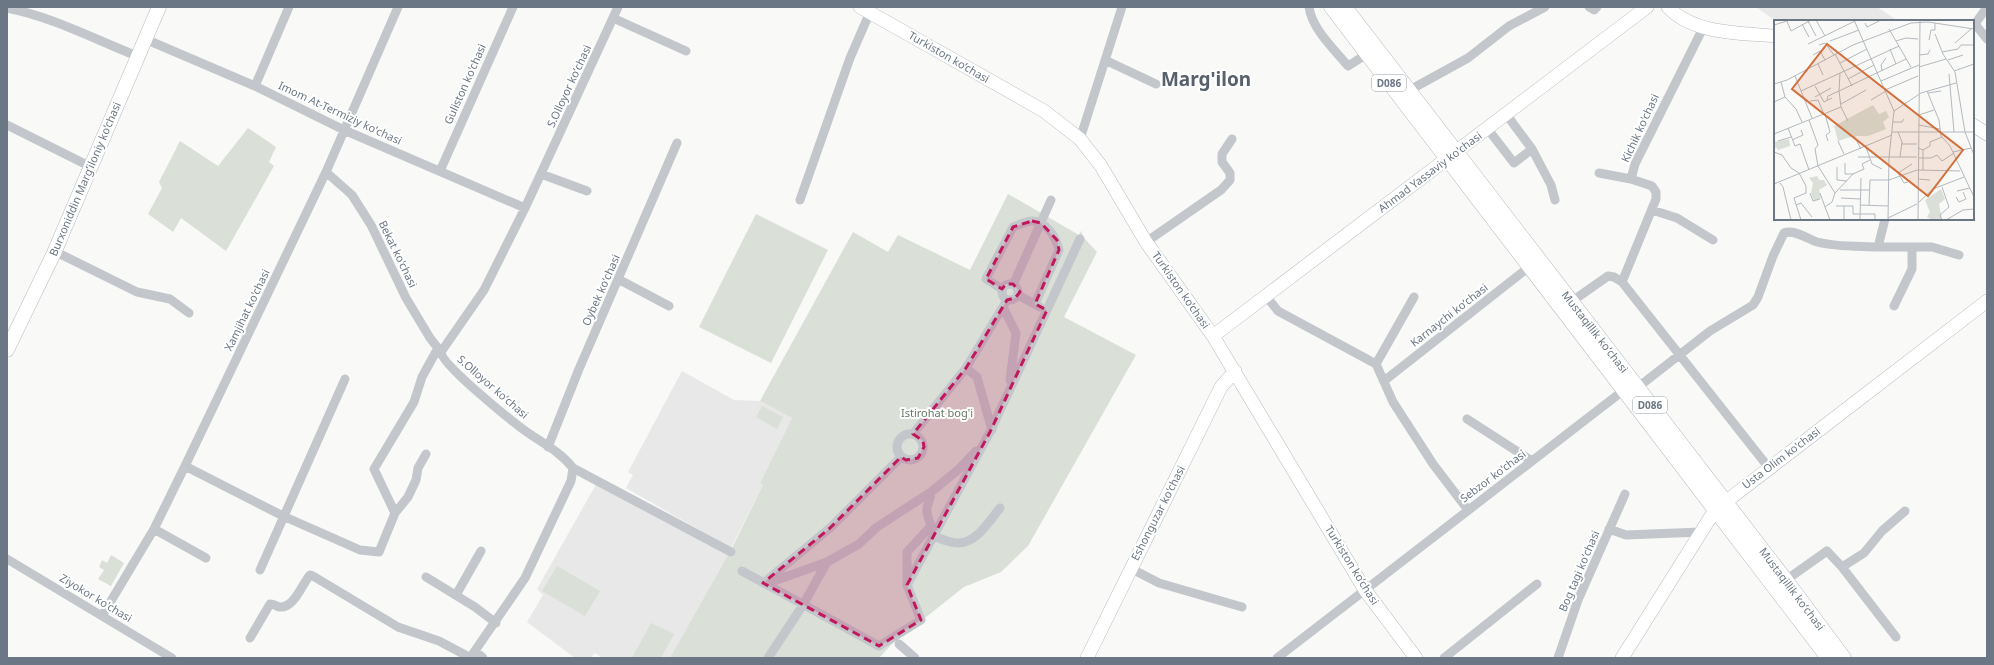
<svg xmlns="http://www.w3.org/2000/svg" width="1994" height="665" font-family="'Noto Sans',sans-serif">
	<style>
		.built { fill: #e7e8e7 }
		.green { fill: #dadfd8 }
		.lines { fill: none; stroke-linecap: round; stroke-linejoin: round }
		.secondary-casing { stroke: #b6babe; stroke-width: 14 }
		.primary-casing { stroke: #b7babe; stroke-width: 15 }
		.street { stroke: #c3c6ca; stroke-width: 9 }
		.secondary { stroke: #fff; stroke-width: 13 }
		.primary { stroke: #fff; stroke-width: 14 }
		.marked { fill: #c2185b; fill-opacity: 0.2; stroke: #c2185b; stroke-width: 3; stroke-dasharray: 8 5; stroke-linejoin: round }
		.labels { text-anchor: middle; stroke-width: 4; stroke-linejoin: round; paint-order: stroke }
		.shield { fill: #fff; stroke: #97a0aa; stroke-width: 1 }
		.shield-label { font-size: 10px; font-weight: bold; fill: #6b7785 }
		.street-label { font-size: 11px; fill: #6b7785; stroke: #fff }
		.park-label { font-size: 11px; fill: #667865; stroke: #fff }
		.town-label { font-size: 19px; font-weight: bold; fill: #58606b; stroke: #fff }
		.inset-road { fill: none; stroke: #b3b9bf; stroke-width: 1 }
		.view { fill: #d3703d; fill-opacity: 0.15; stroke: #d3703d; stroke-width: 2 }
		.inset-edge { fill: none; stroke: #6b7785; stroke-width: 2 }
	</style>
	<rect width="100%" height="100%" fill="#f9f9f7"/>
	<path class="built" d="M1756,7H1877L1898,21H1804L1801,20L1776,21Z
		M682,371L734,400L760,401L792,418L760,483L763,485L731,548L626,488L633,475L628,472Z
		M598,481L730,556L672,658H603L595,653L590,658H575L527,622L543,595L537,589Z"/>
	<path class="green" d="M248,128L276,147L269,162L274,166L226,251L181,218L173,232L148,214L162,188L159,182L180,141L218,166Z
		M1008,194L1079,235L1081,231L1084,238L1097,252L1064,317L1136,355L1028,546L1001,572L964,587L892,644L879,658H670L730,552L763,485L760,483L792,418L760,401L853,232L888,252L898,235L970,270Z
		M756,214L828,250L771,363L699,327Z
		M762,406L783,417L777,429L756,417Z
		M111,555L124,563L111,586L98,579L104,570L99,567L102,560L107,563Z
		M557,566L600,591L585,616L542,591Z
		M651,623L674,634L661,658H632Z"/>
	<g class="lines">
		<defs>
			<path id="secondary" d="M860,7L1044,111L1080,139L1101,166L1146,242L1213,336L1365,590L1416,658
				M1668,7C1693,34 1740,33 1775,36
				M1973,125L1987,134
				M1213,336L1647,7
				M1087,658L1221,387L1235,371
				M1622,658L1715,510L1987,301"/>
			<path id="primary" d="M1331,7L1828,658
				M1345,7L1786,580L1844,658
				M7,350L54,253L159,7"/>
		</defs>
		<use href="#secondary" class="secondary-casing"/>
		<use href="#primary" class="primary-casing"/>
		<path class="street" d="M1309,7C1312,29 1334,49 1348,66L1367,54
			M1589,7L1594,10L1597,7
			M7,8C53,17 94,39 137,56
			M613,18L686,51
			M1975,24L1987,39
			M1973,27L1987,7
			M145,39L255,86L344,130L525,208
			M1105,60L1156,84
			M255,86L289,7
			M1408,91L1468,58L1509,26L1545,7
			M7,125L91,167
			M1487,128L1514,163L1532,149L1506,114
			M1080,139L1122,7
			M1532,149L1551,185L1555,200
			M440,171L513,7
			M326,172L352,195L371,225L406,298L430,338L441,352
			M1599,173L1631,179
			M541,174L587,191
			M800,200L850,58L870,12
			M1652,210L1677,218L1713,240
			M1146,242L1221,190L1230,180V173L1222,162V154L1232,139
			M1878,247H1932L1959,255
			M54,251L137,292L170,299L189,313
			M618,279L669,306
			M1622,282L1769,468
			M1002 292a8 8 0 1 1 16 0a8 8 0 1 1-16 0Z
			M1013,285L1051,200
			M1002,289L986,279L1013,227C1019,225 1026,221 1032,221C1047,221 1056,238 1059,250L1035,304
			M1018,295L1040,307
			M1266,296L1278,311L1376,364L1393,402L1433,464L1468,510
			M1571,302L1608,276L1614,277L1622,282L1656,199V192L1652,186L1631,179L1635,164L1703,28
			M1894,306L1912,269V248
			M1003,307L1016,333L1010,380
			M1376,364L1414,297
			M966,368L977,377L992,430
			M1384,381L1529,267
			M1637,388L1710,331L1753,305L1758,297L1773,256L1784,233C1794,229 1808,239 1817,242C1836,247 1858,246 1878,247L1885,219
			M1467,419L1532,461
			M897 447a13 13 0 1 1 26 0a13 13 0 1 1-26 0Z
			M913,434L966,368L1007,300
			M548,447L579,369L677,143
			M185,466L283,516L360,550L379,552L395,513L408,497L416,480L418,468L426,454
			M573,468L731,552
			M931,492C931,499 926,505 927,511C927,520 934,528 934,536C941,539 950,543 958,543C977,543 989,521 1000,508
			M395,513L374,469L414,402L422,377L438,348
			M154,529L206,558
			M1609,529L1626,535L1701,532
			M7,559L172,658
			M1842,567L1896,637
			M1130,568L1159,583L1242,607
			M260,570L345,379
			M742,571L879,646L921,620L907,585V552L930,527
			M426,577L475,607L496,623
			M769,579L774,581L827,562L859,544L877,527L931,492L959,469L976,451
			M1786,580L1827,551L1842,567L1864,553L1882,531L1905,511
			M766,581L830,528L901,457
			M907,585L990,432L1080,239
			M456,595L481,551
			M102,616L154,529L185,466L326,172L398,7
			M250,638L270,604C274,604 276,606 279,607C294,609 302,584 310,575L313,576L398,627L439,641L471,658
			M899,644L915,658
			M475,651L483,658
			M470,658L525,578L571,481L573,468C559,450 538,441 520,427C507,417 441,364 441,352L484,290L525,208L618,7
			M768,658L803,605L827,562
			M1277,658L1624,390
			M1444,658L1537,584
			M1558,658L1578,600L1625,494"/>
		<use href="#secondary" class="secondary"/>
		<use href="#primary" class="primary"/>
	</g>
	<path class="marked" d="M1032,221L1041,223L1057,240L1059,250L1035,304L1047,310L990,432L907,585L921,620L879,646L763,583L830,528L901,457L906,460L918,458L924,447L923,441L913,434L966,368L1007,300L1015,298L1020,292L1013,284H1006L1002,289L986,279L1013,227Z"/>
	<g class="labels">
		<g class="shield">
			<rect x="1372" y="75" width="34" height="16" rx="3"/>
			<rect x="1633" y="397" width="34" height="16" rx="3"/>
		</g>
		<g class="shield-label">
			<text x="1389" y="87">D086</text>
			<text x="1650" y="409">D086</text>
		</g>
		<g class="street-label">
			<text transform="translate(949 57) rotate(30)" y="4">Turkiston ko’chasi</text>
			<text transform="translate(465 84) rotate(-66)" y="4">Guliston ko'chasi</text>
			<text transform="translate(569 86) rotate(-65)" y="4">S.Olloyor koʻchasi</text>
			<text transform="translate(340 113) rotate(25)" y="4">Imom At-Termiziy koʻchasi</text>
			<text transform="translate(1640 128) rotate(-65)" y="4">Kichik ko'chasi</text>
			<text transform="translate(1430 172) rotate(-37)" y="4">Ahmad Yassaviy ko'chasi</text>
			<text transform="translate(85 179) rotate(-67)" y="4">Burxoniddin Marg’iloniy ko’chasi</text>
			<text transform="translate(398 254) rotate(64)" y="4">Bekat ko'chasi</text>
			<text transform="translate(601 290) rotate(-66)" y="4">Oybek koʻchasi</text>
			<text transform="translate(1181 290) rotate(55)" y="4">Turkiston ko’chasi</text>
			<text transform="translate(247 310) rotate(-64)" y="4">Xamjihat ko'chasi</text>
			<text transform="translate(1449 315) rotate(-38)" y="4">Karnaychi koʻchasi</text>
			<text transform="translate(1595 332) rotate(52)" y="4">Mustaqillik koʻchasi</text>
			<text transform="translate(493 387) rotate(41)" y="4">S.Olloyor koʻchasi</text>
			<text transform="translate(1781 458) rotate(-37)" y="4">Usta Olim ko'chasi</text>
			<text transform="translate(1493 476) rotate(-37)" y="4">Sebzor ko'chasi</text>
			<text transform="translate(1158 513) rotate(-63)" y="4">Eshonguzar ko'chasi</text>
			<text transform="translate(1352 565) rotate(58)" y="4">Turkiston ko’chasi</text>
			<text transform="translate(1579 571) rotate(-67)" y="4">Bog tagi koʻchasi</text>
			<text transform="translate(1792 589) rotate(53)" y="4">Mustaqillik koʻchasi</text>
			<text transform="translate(96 598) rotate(31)" y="4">Ziyokor ko'chasi</text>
		</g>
		<g class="park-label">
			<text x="937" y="417">Istirohat bog'i</text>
		</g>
		<g class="town-label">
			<text x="1206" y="86">Marg'ilon</text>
		</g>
	</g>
	<g transform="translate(1774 20)">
		<rect width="200" height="200" fill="#f9f9f7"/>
		<path d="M99,85L105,94L112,91L115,97L109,102L112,109L94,116H80L64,121L60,106ZM15,119L16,126L4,130L2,127L0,130V122ZM43,156L45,160H50L53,165L45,170L47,178L40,181L37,173L39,163L35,158ZM167,169L171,179L165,184L168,200H158L153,197L156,192L151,180Z" fill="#dadfd8"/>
		<path class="inset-road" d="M42,0L51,16M80,0L120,91L115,137L114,200M13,1L17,11L37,0M34,1L42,16M91,3L93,7L107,0M28,4L35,17M0,5L13,1M115,9L137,47M161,14L169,34L181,52L191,112M155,20L157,10H161V3M56,21L85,10M122,21L132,18L144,19M181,23L197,9M34,24L83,0M45,25L51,23L60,35M116,29L122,44M168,32L184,29L187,25H200M61,34L78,66M39,35L46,31L51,40M145,35L154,34L156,30M174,40L189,35M66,43L93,29M44,44L49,55M145,47L172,39M108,51L107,45L112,38M180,51L200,44M175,54L180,112M21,56L38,98M74,59L100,45M107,61L145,45M7,62L11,77L22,89L28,102M0,64L13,60L79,25L137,3L154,2L200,9M41,66L50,82L58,78M111,70L144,56M27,71L125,26M65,71L66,53M153,71L165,100L167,116L176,126L200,177M154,73L167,71M41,77L57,68M53,80L54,76L65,71M97,80L112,71M36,81L44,80L50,94M0,82L11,77M67,84L92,70M67,87L74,101M120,91L147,73L182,63M51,94L56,112L52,115L54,121M145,95L160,90M35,100L44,125L41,129L44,146L61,173M119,102H128L130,99M145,105L166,109M14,108L21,126L26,124L35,150M118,112H200M124,112L128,122L126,137M191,112L200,135M0,114L67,87L65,71L132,39M80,116L87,129M18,120L29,115L27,110M4,121L17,117M64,121L70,134M127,124H143M92,127L98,144L108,149M144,128L149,130L156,126V122L168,117M149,130V150M0,132L8,135L17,148L25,153L32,166V173L20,178L27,200M179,132L197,128M84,137H143M144,138H157L163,135L168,141L180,133M71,143V154H79M63,147V160L73,161M144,159L156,160M134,162L130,163L124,153L138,144M6,163L9,167L17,200M0,164L118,115M168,167L175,187L166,195L168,200M66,170H95M183,171L196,168M36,173L39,181L46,179M46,173L51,187M61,173L79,154L90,149L88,144L96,140M182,177L185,182L192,179L189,172M67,178L86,179M144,183L159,169L190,157M22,185L27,183L38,197M86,185L114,186M95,185L96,160H115L143,150L186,151M62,186H79V194H101V199M70,186V200M114,198L143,184M56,200L51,187L58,182L61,173M86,200L87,158M144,200L146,0M172,200L189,190L200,189"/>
		<path class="view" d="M53,24L189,130L154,176L18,69Z"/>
		<rect width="200" height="200" class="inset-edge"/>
	</g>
	<rect width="1994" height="665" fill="none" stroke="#6b7785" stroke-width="16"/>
</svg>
